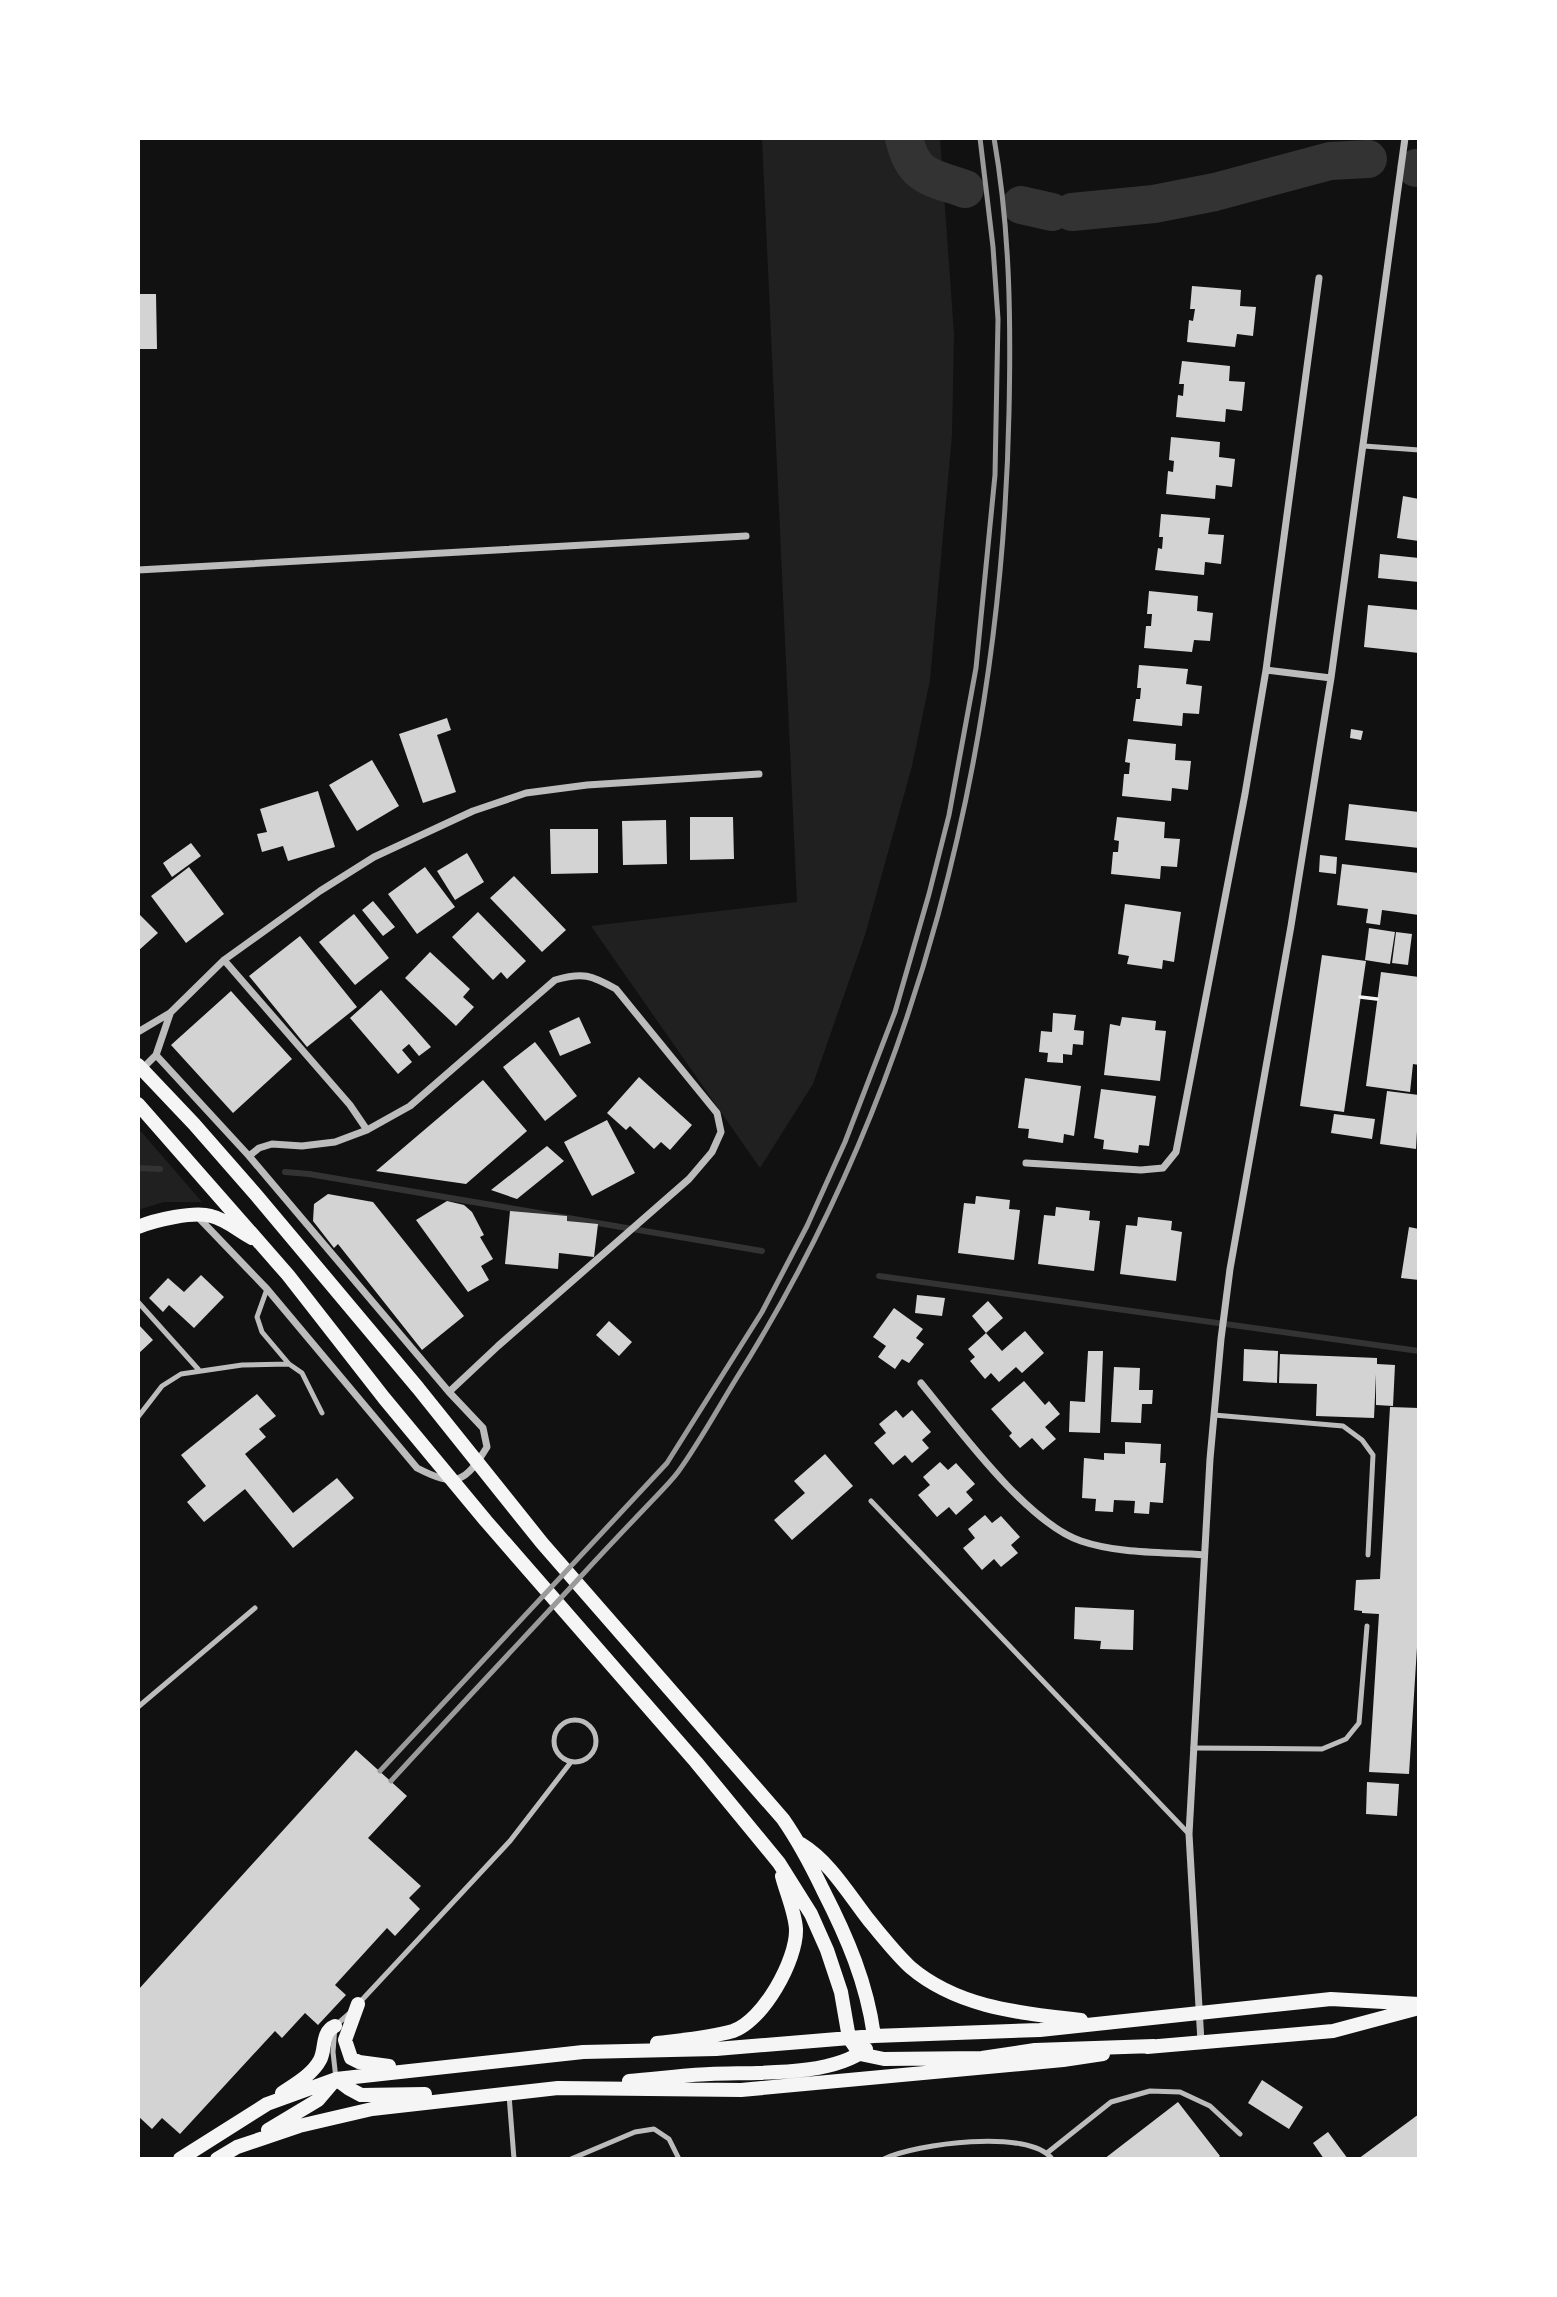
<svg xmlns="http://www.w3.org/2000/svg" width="1557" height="2297" font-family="'IBM Plex Serif',serif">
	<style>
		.green { fill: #202020 }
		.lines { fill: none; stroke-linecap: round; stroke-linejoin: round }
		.stream { stroke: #333; stroke-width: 6 }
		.river { stroke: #333; stroke-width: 38 }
		.building { fill: #d3d3d3 }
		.path { stroke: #f5f5f5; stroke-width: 3.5 }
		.service { stroke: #bcbcbc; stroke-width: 5 }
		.minor { stroke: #bcbcbc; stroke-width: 7 }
		.secondary { stroke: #f5f5f5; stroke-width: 14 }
		.rail { stroke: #9a9a9a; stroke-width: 5 }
	</style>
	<rect width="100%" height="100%" fill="#111"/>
	<path class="green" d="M762,138H940L954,334L952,435L930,680L912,766L865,935L813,1084L760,1168L591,926L797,902Z
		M138,1128L202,1202H164L138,1210Z"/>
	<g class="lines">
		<path class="stream" d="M138,1168L160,1169
			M285,1172L309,1174L762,1251
			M879,1276L1419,1351"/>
		<path class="river" d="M904,138C913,178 931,177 965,189
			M1416,168H1419
			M1021,205L1052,212
			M1072,212L1154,204L1215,192L1330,161L1368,159"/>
	</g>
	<path class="building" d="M1192,286L1241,290L1240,306L1256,307L1253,336L1237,334L1235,347L1187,342L1189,320L1193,321L1195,309H1190Z
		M138,294H156L157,349H138Z
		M1182,361L1230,366L1229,381L1245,382L1242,411L1226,409L1225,422L1176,417L1178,395L1183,396L1184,384H1179Z
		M1171,437L1220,442L1219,457L1235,459L1232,487L1216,485L1215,499L1166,494L1168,471L1173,472L1174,461L1169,460Z
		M1403,496L1419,499V541L1397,538Z
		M1161,514L1210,518L1208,534L1224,535L1221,564L1205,562L1204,575L1155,570L1158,548L1162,549L1163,537H1159Z
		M1380,554L1419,558V582L1378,578Z
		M1149,591L1198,596L1197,611L1213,613L1210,641L1194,640L1192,652L1144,648L1146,626H1151L1152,614H1147Z
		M1368,605L1419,610V653L1364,647Z
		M1139,665L1188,669L1186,684L1202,686L1199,714L1183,713L1182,726L1133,721L1136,699H1140L1141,688H1137Z
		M447,718L451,730L437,735L456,792L423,803L399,734Z
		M1351,729L1363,731L1361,740L1350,738Z
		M1128,739L1176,744L1175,760L1191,761L1188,790L1172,788L1171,801L1122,796L1124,774H1129L1130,763L1125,762Z
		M372,760L399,806L357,831L329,785Z
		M318,791L335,847L288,861L283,846L262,852L257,834L267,832L260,809Z
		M1349,804L1419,812V848L1345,840Z
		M690,817H733L734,859L690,860Z
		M1117,817L1165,822L1164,838L1180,839L1177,867L1161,866L1160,879L1111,874L1113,852H1118L1119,841L1114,840Z
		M666,820L667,864L623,865L622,821Z
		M550,829H598V873L551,874Z
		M191,843L201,856L172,877L163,863Z
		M467,853L484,882L455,900L437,871Z
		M1320,855L1337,857L1336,874L1319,872Z
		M1342,864L1419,873V915L1382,910L1380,925L1366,923L1368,909L1337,905Z
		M189,867L224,914L186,943L151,896Z
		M425,867L455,907L417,934L388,894Z
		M514,876L566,930L542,952L490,898Z
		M373,901L395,927L383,936L362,910Z
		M1125,904L1181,912L1174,962L1163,960L1162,969L1127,964L1129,956L1118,954Z
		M478,912L526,961L507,979L501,972L493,980L452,937Z
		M138,913L158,933L138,951Z
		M354,914L389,958L355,985L319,942Z
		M1369,928L1395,932L1390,964L1365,960Z
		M1396,932L1412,934L1408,965L1392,963Z
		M300,936L357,1007L307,1047L249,976Z
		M430,952L470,989L463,997L474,1007L456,1026L405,978Z
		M1322,955L1366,961L1344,1112L1300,1106Z
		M1381,972L1419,977V1065L1413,1064L1410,1092L1366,1086Z
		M381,990L431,1047L419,1056L409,1044L402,1050L412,1062L398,1074L350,1018Z
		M231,991L292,1059L233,1113L171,1045Z
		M1053,1013L1076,1015L1074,1030L1084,1031L1083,1045L1073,1044L1072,1055L1063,1054V1063L1047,1062L1048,1053L1039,1052L1041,1031L1052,1032Z
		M579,1017L591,1043L560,1056L549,1031Z
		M1122,1017L1156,1021L1155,1030L1166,1031L1160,1081L1104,1075L1110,1024L1120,1026Z
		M535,1042L577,1096L545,1121L503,1067Z
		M639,1077L692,1125L670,1150L661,1142L654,1149L630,1126L626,1130L607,1113Z
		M1025,1078L1081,1086L1074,1136L1064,1134L1063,1143L1028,1138L1029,1129L1018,1128Z
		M483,1080L527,1131L466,1184L376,1171Z
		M1101,1089L1156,1096L1149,1146L1139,1145L1138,1153L1103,1149L1104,1140L1094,1138Z
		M1387,1091L1419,1095L1416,1149L1380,1144Z
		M1334,1114L1375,1119L1372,1139L1331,1133Z
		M607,1120L635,1173L592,1196L564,1142Z
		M547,1146L564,1161L517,1199L491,1190Z
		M328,1194L373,1202L464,1316L422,1350L338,1244L334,1248L313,1221L314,1204Z
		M976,1196L1010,1200L1009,1209L1020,1210L1014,1260L958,1253L964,1203L975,1204Z
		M447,1201L464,1205L472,1212L484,1235L480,1237L493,1259L481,1266L489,1280L468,1292L416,1220Z
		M1056,1207L1090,1211L1089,1220L1100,1221L1094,1271L1038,1264L1044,1215L1055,1216Z
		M510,1211L567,1216V1221L598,1224L594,1257L559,1253L558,1269L505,1264Z
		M1138,1217L1172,1221L1171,1230L1182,1232L1176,1281L1120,1274L1126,1225L1137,1226Z
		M1409,1227L1419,1229V1280L1401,1278Z
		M201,1275L224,1297L194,1328L169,1305L163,1312L149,1298L168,1278L184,1292Z
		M917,1295L945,1298L942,1316L915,1313Z
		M988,1301L1003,1318L986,1333L1002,1351L1025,1331L1044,1353L1022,1373L1016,1367L999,1382L991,1373L985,1379L970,1361L975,1357L968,1349L986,1333L972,1316Z
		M894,1308L923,1329L916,1338L924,1344L909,1363L902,1359L895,1369L878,1357L886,1346L873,1337Z
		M609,1321L632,1342L619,1356L596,1335Z
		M138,1324L153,1340L138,1354Z
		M1244,1349L1278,1351L1277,1383L1243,1381Z
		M1088,1351H1103L1100,1433L1069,1432L1070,1401L1085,1402Z
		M1280,1354L1377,1358V1364L1395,1365L1393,1406L1376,1405V1374L1374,1418L1316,1416L1317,1384L1279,1383Z
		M1114,1367L1140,1368L1139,1390H1153L1152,1404H1142L1141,1423L1111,1422Z
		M1024,1381L1045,1405L1049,1401L1060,1414L1045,1427L1056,1439L1043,1450L1032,1438L1020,1448L1009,1436L1012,1433L991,1409Z
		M257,1394L276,1416L259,1429L266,1437L245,1454L293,1513L337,1478L354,1498L293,1548L245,1489L204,1522L187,1502L206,1486L181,1455Z
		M1390,1407L1419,1408V1616L1409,1774L1369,1772L1379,1614L1362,1613V1611L1354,1610L1356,1580L1380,1579Z
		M896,1410L903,1418L912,1410L931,1432L922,1440L929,1448L912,1463L905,1455L893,1465L874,1443L886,1433L879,1424Z
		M1125,1442L1161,1444L1160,1463H1166L1163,1503L1150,1502L1149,1514L1134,1513L1135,1501L1114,1500L1113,1512L1095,1511L1096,1499L1082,1498L1084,1458L1104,1460V1453L1125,1454Z
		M825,1454L853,1486L792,1540L774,1520L805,1493L794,1481Z
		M940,1462L948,1470L956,1463L975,1484L966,1492L973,1500L956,1515L949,1507L937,1517L918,1495L930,1485L923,1477Z
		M985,1515L992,1523L1001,1516L1020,1537L1011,1545L1018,1553L1001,1567L994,1559L982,1570L963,1548L975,1538L968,1529Z
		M1075,1607L1134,1610L1133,1650L1100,1649L1101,1641L1074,1639Z
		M356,1750L407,1796L368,1838L421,1886L409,1898L420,1909L395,1936L387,1928L335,1985L346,1995L318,2025L305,2013L282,2038L275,2031L180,2134L162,2118L152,2129L138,2116V1990Z
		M1367,1782L1399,1784L1397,1816L1366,1814Z
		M1262,2080L1303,2107L1289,2129L1248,2103Z
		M1178,2102L1220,2156L1217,2159H1104Z
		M1419,2114V2159H1358Z
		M1328,2132L1348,2159H1324L1313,2143Z"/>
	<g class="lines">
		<path class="path" d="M1360,997L1377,999"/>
		<path class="service" d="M1364,446L1419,450
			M267,1289L257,1317L262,1332L289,1364
			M138,1302L198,1369
			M1214,1415L1343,1426L1362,1440L1373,1455L1368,1555
			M138,1417L162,1386L181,1374L242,1365L289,1364L302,1373L322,1413
			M871,1501L1189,1834
			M138,1707L255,1608
			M554 1741a21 21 0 1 1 42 0a21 21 0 1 1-42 0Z
			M1193,1748L1322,1749L1346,1739L1359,1723L1367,1626
			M360,2002L510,1841L571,1762
			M336,2079L333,2052L335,2026L351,2012
			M509,2095L514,2159
			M1047,2153L1111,2102L1150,2091L1180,2092L1210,2106L1240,2134
			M571,2159L635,2132L654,2129L669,2139L679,2159
			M884,2159C915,2144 1029,2128 1052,2159"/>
		<path class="minor" d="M138,570L746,536
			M1266,670L1331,678
			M224,960L350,1105L367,1130
			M138,1032L170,1013L224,960L320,891L374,857L473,811L526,793L587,785L759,774
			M156,1055L249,1156L449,1392L483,1428L487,1447C465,1483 456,1488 417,1468L267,1289L196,1215
			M142,1069L156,1055L170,1014
			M249,1156L259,1148L272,1144L302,1146L335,1142L367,1130L410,1106L555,980C583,972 591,975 616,989L717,1113L721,1132L712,1152L689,1179L498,1346L449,1392
			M1026,1163L1141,1170L1163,1168L1176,1152L1245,794L1266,670L1319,278
			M921,1383C958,1428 1027,1523 1081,1541C1119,1554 1164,1552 1204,1555
			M1201,2042L1189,1834L1210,1459L1221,1339L1230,1269L1291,926L1331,678L1405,138"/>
		<path class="secondary" d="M138,1065L194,1124L257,1196L418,1388L542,1543L783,1819C799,1842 811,1865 823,1890C847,1937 867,1983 874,2036
			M138,1104L288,1275L384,1398L486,1521L696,1762L779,1863L811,1914L827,1950L841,1992L849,2038L860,2054L884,2059L982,2058L1035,2050L1154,2046
			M138,1227C155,1220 194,1211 211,1216C225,1219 239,1231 252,1238
			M801,1844C829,1861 848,1893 868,1919C881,1935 895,1953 910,1967C958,2008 1021,2013 1081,2020
			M358,2004L345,2040L351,2058L359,2062L389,2066
			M657,2043C682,2040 709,2038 733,2031C763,2021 797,1960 796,1929C795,1912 786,1892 782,1876
			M1147,2047L1333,2031L1419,2008
			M336,2079L348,2088L361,2095L425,2094
			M629,2081C656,2079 683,2075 710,2074C755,2072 831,2077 866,2049
			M282,2093C295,2084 312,2075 320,2060C326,2049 321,2032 335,2026
			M268,2130L318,2100L335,2080
			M180,2159L267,2104L336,2079L583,2052L716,2049L874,2036L1040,2030L1331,1999L1419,2004
			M217,2159L237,2147L299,2126L372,2109L558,2088L741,2090L1063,2060L1103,2054"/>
		<path class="rail" d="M380,1771L667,1463L762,1312L807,1226L845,1142L895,1012L929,894L949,815L976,668L995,475L998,319L993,247L980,138
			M391,1781C455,1711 520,1642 584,1573C605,1550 626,1528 647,1506C657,1495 669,1484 678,1472C699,1443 717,1410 736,1379C918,1091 1002,751 1009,412C1011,320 1010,229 994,138"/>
	</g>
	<rect width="1557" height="2297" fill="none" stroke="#ffffff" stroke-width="280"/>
</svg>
